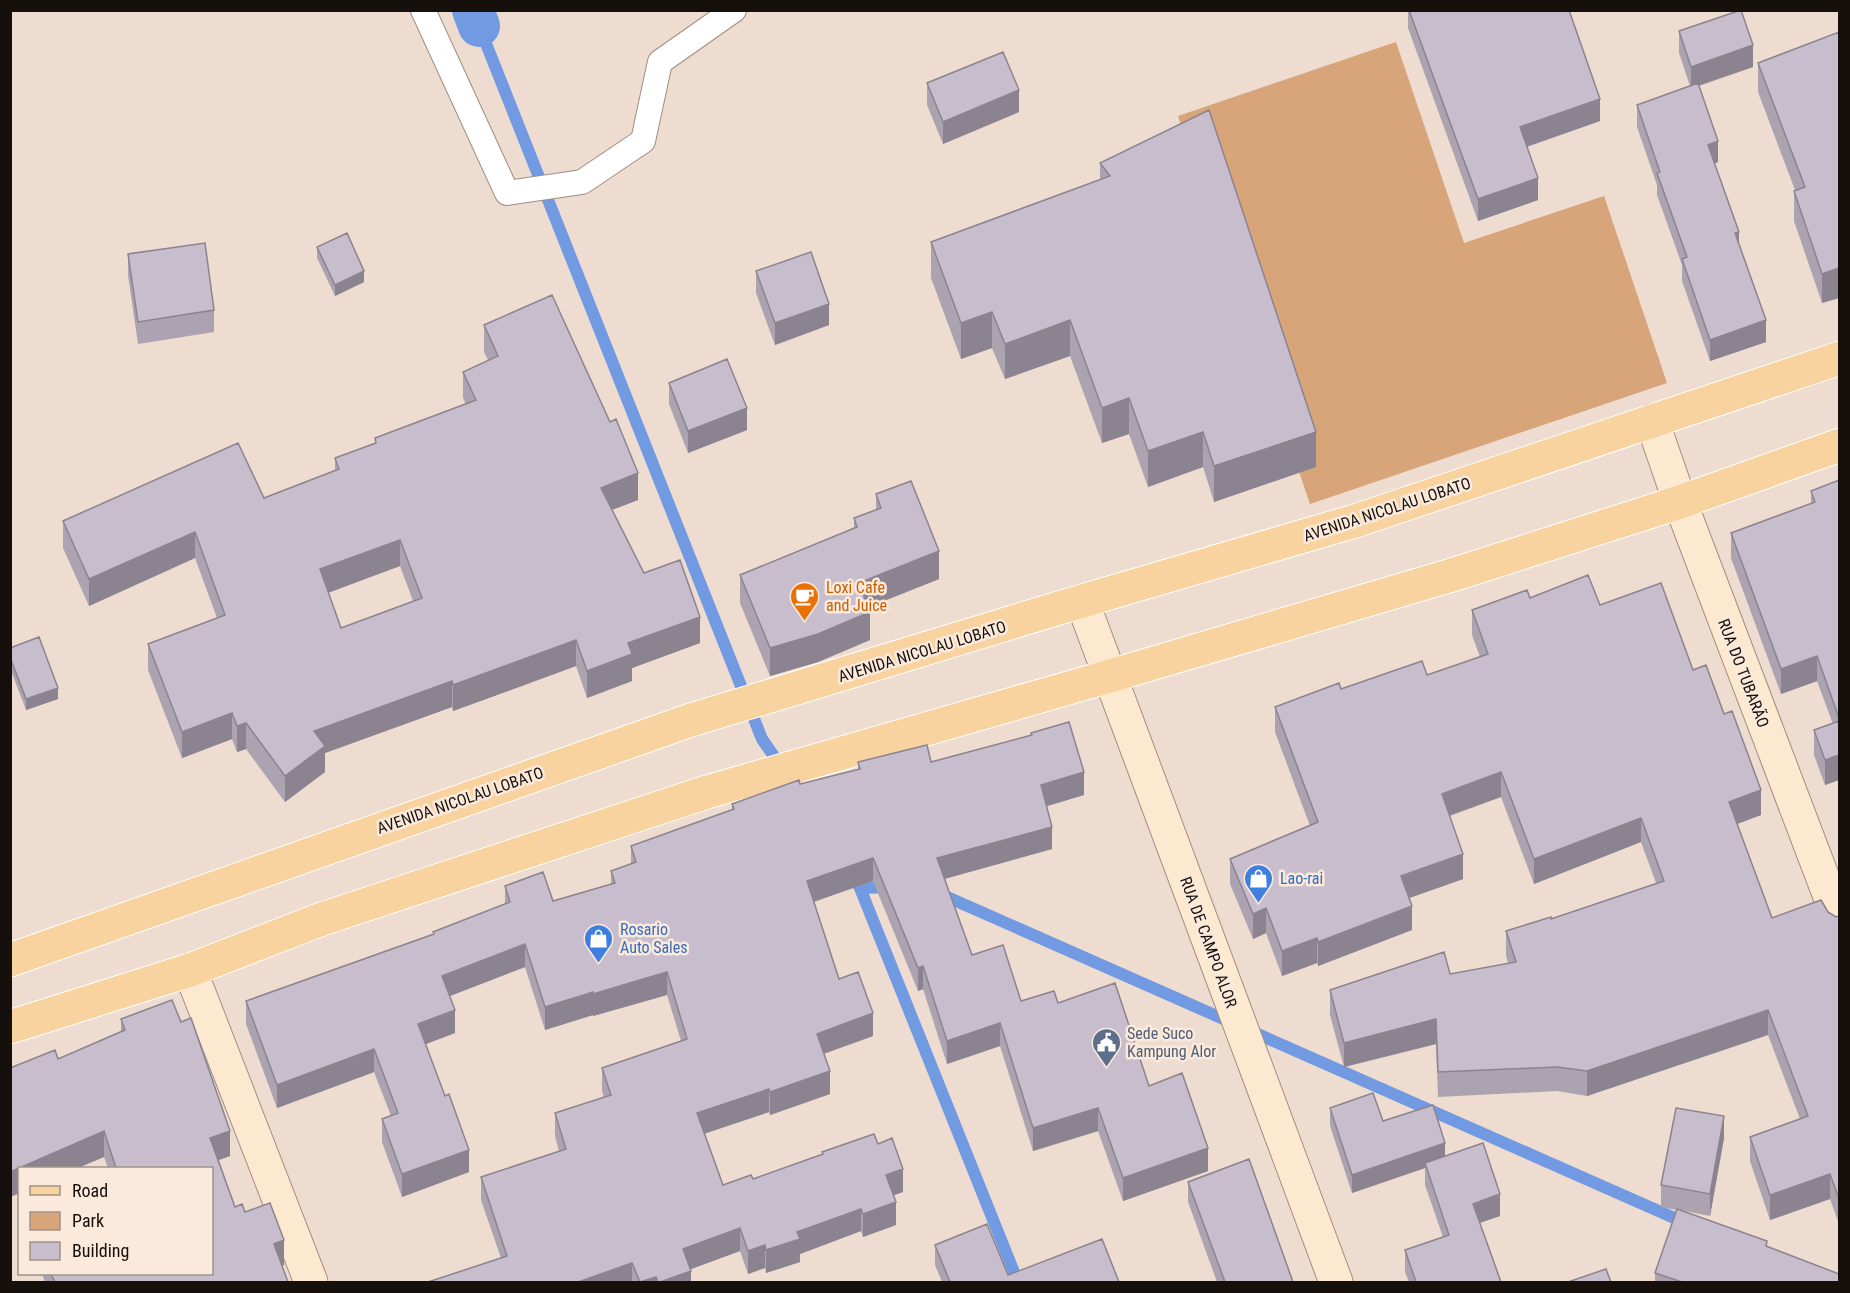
<svg xmlns="http://www.w3.org/2000/svg" width="1850" height="1293" font-family="'Roboto Condensed',sans-serif">
	<style>
		.green { fill: #d8a47a }
		.lines { fill: none; stroke-linecap: round; stroke-linejoin: round }
		.stream { stroke: #729ae2; stroke-width: 12 }
		.canal { stroke: #729ae2; stroke-width: 42 }
		.lane-casing { stroke: #9f8f83; stroke-width: 26 }
		.secondary-casing { stroke: #9f8f83; stroke-width: 35 }
		.primary-casing { stroke: #fff; stroke-width: 35 }
		.lane { stroke: #fff; stroke-width: 24 }
		.secondary { stroke: #fce9cf; stroke-width: 33 }
		.primary { stroke: #f9d39f; stroke-width: 33 }
		.wall { fill: #aba3b0; fill-rule: evenodd }
		.shaded-wall { fill: #8b8490 }
		.building { fill: #c7bdcd; stroke: #8b8490; stroke-width: 1.5; fill-rule: evenodd }
		.labels { text-anchor: middle; stroke-width: 5; stroke-linejoin: round; paint-order: stroke }
		.street-label { font-size: 16px; fill: #16100c; stroke: #fbeadc }
		.food-label { font-size: 16px; fill: #c56008; stroke: #fbeadc; text-anchor: start }
		.shop-label { font-size: 16px; fill: #366cbe; stroke: #fbeadc; text-anchor: start }
		.service-label { font-size: 16px; fill: #4e5e75; stroke: #fbeadc; text-anchor: start }
	</style>
	<rect width="100%" height="100%" fill="#eddccf"/>
	<path class="green" d="M1396,42L1464,243L1604,196L1667,383L1310,504L1178,116Z"/>
	<g class="lines">
		<path class="stream" d="M479,26L762,739L782,768
			M850,873L860,888L1018,1282
			M860,888L892,887
			M938,893L1688,1224"/>
		<path class="canal" d="M473,10L479,26"/>
		<defs>
			<path id="lane" d="M423,10L507,193L582,182L643,141L660,62L734,10"/>
			<path id="secondary" d="M1652,421L1680,502L1840,923
				M1082,601L1336,1282
				M190,970L311,1282"/>
			<path id="primary" d="M10,960L691,720L1082,601L1355,521L1840,358
				M10,1027L190,970L322,919L707,792L1110,676L1452,575L1680,502L1840,445"/>
		</defs>
		<use href="#lane" class="lane-casing"/>
		<use href="#secondary" class="secondary-casing"/>
		<use href="#primary" class="primary-casing"/>
		<use href="#lane" class="lane"/>
		<use href="#secondary" class="secondary"/>
		<use href="#primary" class="primary"/>
	</g>
	<path class="wall" d="M1408,10H1569L1600,121L1527,147L1538,200L1478,221L1408,28Z
		M1679,31L1753,67L1699,86L1718,162L1714,164L1739,244L1766,342L1710,361L1682,281V265L1657,195V185L1637,127V105L1690,86L1679,53Z
		M1839,32V298L1822,303L1794,221V191L1795,190L1758,92V63Z
		M927,83L1019,112L943,144L927,105Z
		M1209,110L1316,467L1214,502L1203,467L1148,487L1129,434L1102,443L1070,356L1005,379L992,348L961,359L931,278V242L1100,179V163Z
		M317,247L364,282L335,296L317,258Z
		M128,254L214,310V332L138,344L128,275Z
		M756,271L829,325L775,345L756,293Z
		M484,325L638,500L612,510L644,573L700,643L632,668V681L587,698L576,666L453,711L452,707L325,753V772L285,802L246,749L237,752L232,739L182,758L148,670V644L217,618L195,558L89,606L63,548V521L264,498L335,471V458L375,443V438L466,404L463,398V372L488,360L484,352ZM400,566L413,601L341,628L328,592Z
		M669,383L747,430L688,453L669,404Z
		M1839,480V780L1825,785L1814,755V730L1833,724L1817,681L1781,694L1731,558V533L1811,504V491Z
		M876,494L939,579L868,607L870,640L818,662L770,676L740,603V575L854,528V518L876,510Z
		M1530,598L1600,605L1693,670L1761,815L1737,824L1772,918L1828,912L1836,917L1839,916V1224L1830,1199L1770,1220L1750,1161V1137L1800,1119L1768,1035L1587,1096L1557,1091L1438,1097L1436,1044L1344,1067L1330,1015V990L1450,974L1508,963L1506,956V931L1551,919L1656,883L1641,842L1534,884L1501,797L1450,816L1463,879L1409,898L1412,930L1318,966L1317,963L1282,976L1266,933L1253,939L1230,884V859L1310,826L1275,732V707L1341,689L1427,675L1480,657L1472,635V610Z
		M10,648L58,699L26,710L10,668Z
		M1031,733L1084,795L1046,806L1052,849L944,879L972,955L1021,1001L1058,1003L1149,1086L1208,1171L1123,1201L1098,1131L1033,1151L1000,1046L947,1064L923,989L918,991L873,881L814,902L839,979L873,1036L824,1054L830,1094L770,1115L769,1112L704,1134L723,1185L753,1179L822,1154V1152L878,1144L903,1192L894,1195L896,1225L863,1237L861,1231L800,1254V1262L766,1273L765,1268L748,1274L740,1251L691,1269V1282H428L501,1258L481,1200V1177L559,1151L555,1136V1113L604,1098L602,1091V1068L681,1041L667,995L593,1016V1015L545,1030L525,967L450,996L455,1033L426,1044L469,1172L402,1197L382,1142V1119L391,1116L374,1072L277,1108L246,1024V1001L433,934V932L505,904V886L553,901L611,884V871L631,864V846L732,810V804L800,784L858,769V762H931L1031,736Z
		M121,1019L230,1156L219,1160L235,1207L245,1212L284,1265L282,1266L288,1282H45L42,1274H212V1168H108L104,1157L10,1197V1068L58,1059L121,1031Z
		M1330,1108L1383,1121L1445,1156L1500,1216L1480,1223L1501,1282H1409L1405,1272V1250L1443,1237L1425,1185V1168L1352,1193L1330,1126Z
		M1724,1138L1710,1216L1680,1210L1767,1246L1839,1282H1655V1273L1677,1210L1661,1207V1185Z
		M1188,1182L1293,1282H1217L1188,1202Z
		M935,1245L1008,1275L1119,1282H942L935,1265Z"/>
	<path class="shaded-wall" d="M1753,45V67L1691,88V67Z
		M1019,90V112L943,144V122Z
		M1600,99V121L1520,149V127Z
		M1718,141V162L1708,166V145Z
		M1538,178V200L1478,221V199Z
		M1739,232V254L1735,233Z
		M1839,268V298L1822,303V274Z
		M364,271V282L335,296V285Z
		M829,304V325L775,345V323Z
		M992,312V348L961,359V323Z
		M1070,320V356L1005,379V344Z
		M1766,320V342L1710,361V340Z
		M1129,398V434L1102,443V408Z
		M747,408V430L688,453V431Z
		M1203,432V467L1148,487V451Z
		M1316,432V467L1214,502V466Z
		M638,473V500L601,514V488Z
		M195,532V558L89,606V579Z
		M400,540V566L320,596V569Z
		M939,551V579L859,611V583Z
		M870,612V640L818,662L770,676V648Z
		M700,617V643L632,668V681L587,698V671L628,643Z
		M576,640V666L453,711V685Z
		M1817,656V681L1781,694V669Z
		M452,681V707L325,753V772L285,802V776L314,731Z
		M58,688V699L26,710V699Z
		M232,713V739L182,758V732Z
		M246,723V749L237,752V726Z
		M1839,755V780L1825,785V760Z
		M1084,772V795L1041,808V785Z
		M1501,772V797L1442,818V794Z
		M1761,790V815L1729,827V802Z
		M1641,818V842L1534,884V859Z
		M1052,827V849L937,881V858Z
		M1463,854V879L1401,901V876Z
		M873,858V881L807,904V881Z
		M1412,906V930L1318,966V942Z
		M1266,908V933L1253,939V914Z
		M1317,938V963L1282,976V951Z
		M525,944V967L442,999V976Z
		M923,966V989L918,991V968Z
		M667,972V995L593,1016V994Z
		M593,992V1015L545,1030V1007Z
		M455,1010V1033L418,1047V1024Z
		M1768,1010V1035L1587,1096V1071Z
		M873,1013V1036L817,1056V1034Z
		M1436,1019V1044L1344,1067V1043Z
		M1000,1023V1046L947,1064V1041Z
		M374,1049V1072L277,1108V1085Z
		M830,1071V1094L770,1115V1092Z
		M769,1089V1112L697,1136V1113Z
		M1098,1108V1131L1033,1151V1128Z
		M1724,1116V1138L1710,1216V1194Z
		M104,1131V1157L77,1168H20V1193L10,1197V1172Z
		M230,1131V1156L210,1163V1138Z
		M1445,1143V1161L1425,1163V1168L1352,1193V1175Z
		M1208,1148V1171L1123,1201V1178Z
		M469,1150V1172L402,1197V1174Z
		M903,1169V1192L886,1198V1175Z
		M1830,1174V1199L1770,1220V1195Z
		M1500,1194V1216L1473,1225V1204Z
		M896,1202V1225L863,1237V1214Z
		M861,1209V1231L800,1254V1262L766,1273V1250L797,1232Z
		M740,1228V1251L683,1272V1249Z
		M284,1240V1265L274,1269V1244Z
		M765,1245V1268L748,1274V1251Z
		M632,1263V1282H578Z
		M691,1271V1282H660Z
		M656,1277V1282H642Z"/>
	<path class="building" d="M1409,10H1569L1600,99L1520,127L1538,178L1478,199Z
		M1741,10L1753,45L1691,67L1679,31Z
		M1839,32V268L1822,274L1794,191L1805,187L1758,63Z
		M1003,52L1019,90L943,122L927,83Z
		M1698,83L1718,141L1708,145L1739,232L1735,233L1766,320L1710,340L1682,259L1687,257L1657,173L1660,172L1637,105Z
		M1209,110L1316,432L1214,466L1203,432L1148,451L1129,398L1102,408L1070,320L1005,344L992,312L961,323L931,242L1110,176L1100,163Z
		M347,233L364,271L335,285L317,247Z
		M205,243L214,310L138,322L128,254Z
		M811,252L829,304L775,323L756,271Z
		M552,295L610,422L616,419L638,473L601,488L644,573L680,560L700,617L628,643L632,654L587,671L576,640L453,685L452,681L314,731L325,746L285,776L246,723L237,726L232,713L182,732L148,644L225,615L195,532L89,579L63,521L238,443L264,498L339,469L335,458L376,443L375,438L476,400L463,372L498,356L484,325ZM400,540L422,598L341,628L320,569Z
		M727,359L747,408L688,431L669,383Z
		M1839,480V718L1817,656L1781,669L1731,533L1815,502L1811,491Z
		M911,481L939,551L859,583L870,612L818,634L770,648L740,575L857,527L854,518L881,508L876,494Z
		M1588,575L1600,605L1661,583L1693,670L1706,665L1724,714L1732,711L1761,790L1729,802L1772,918L1821,900L1828,912L1836,917L1839,916V1199L1830,1174L1770,1195L1750,1137L1808,1116L1768,1010L1587,1071L1557,1067L1438,1072L1436,1019L1344,1043L1330,990L1444,952L1450,974L1516,962L1506,931L1551,917V919L1664,881L1641,818L1534,859L1501,772L1442,794L1463,854L1401,876L1412,906L1318,942L1317,938L1282,951L1266,908L1253,914L1230,859L1318,822L1275,707L1339,683L1341,689L1422,661L1427,675L1488,654L1472,610L1527,590L1530,598Z
		M39,637L58,688L26,699L10,657V648Z
		M1839,721V755L1825,760L1814,730Z
		M1069,722L1084,772L1041,785L1052,827L937,858L972,955L1003,945L1021,1001L1054,991L1058,1003L1115,983L1149,1086L1182,1073L1208,1148L1123,1178L1098,1108L1033,1128L1000,1023L947,1041L923,966L918,968L873,858L807,881L839,979L858,972L873,1013L817,1034L830,1071L770,1092L769,1089L697,1113L723,1185L751,1175L753,1179L823,1154L822,1152L874,1134L878,1144L892,1138L903,1169L886,1175L896,1202L863,1214L861,1209L797,1232L800,1239L766,1250L765,1245L748,1251L740,1228L683,1249L691,1271L660,1282H658L656,1277L640,1282L632,1263L578,1282H428L507,1256L481,1177L566,1149L555,1113L611,1095L602,1068L687,1039L667,972L593,994V992L545,1007L525,944L442,976L455,1010L418,1024L445,1096L449,1094L469,1150L402,1174L382,1119L398,1113L374,1049L277,1085L246,1001L434,934L433,932L510,902L505,886L543,872L553,901L615,883L611,871L636,862L631,846L734,809L732,804L799,780L800,784L860,769L858,762L927,745L931,762L1032,735L1031,733Z
		M172,1000L181,1022L191,1018L230,1131L210,1138L235,1207L242,1204L245,1212L270,1203L284,1240L274,1244L288,1282H55L51,1274H212V1168H116L104,1131L10,1172V1068L55,1050L58,1059L125,1030L121,1019Z
		M1373,1093L1383,1121L1433,1105L1445,1143L1352,1175L1330,1108Z
		M1676,1108L1724,1116L1710,1194L1661,1185Z
		M1483,1143L1500,1194L1473,1204L1501,1282H1416L1405,1250L1449,1235L1425,1163Z
		M1249,1159L1293,1282H1225L1188,1182Z
		M1677,1209L1767,1241L1766,1246L1839,1274V1282H1682L1655,1273Z
		M987,1224L1008,1275L1102,1239L1119,1282H950L935,1245Z
		M1606,1269L1611,1282H1568Z"/>
	<defs>
		<symbol id="cafe-pin" viewBox="-11 -11 22 30"><path d="M0 17L-7.5 6A9.5 9.5 0 1 1 7.5 6Z" fill="#e8710a" stroke="#fbeadc"/><path d="M-5.5-4.5H6V0H3Q3 3.5 0 3.5H-2.5Q-5.5 3.5-5.5 0ZM3-3.2v2h1.7v-2ZM-6 4.5H4V6H-6Z" fill="#fff"/></symbol>
		<symbol id="shop-pin" viewBox="-11 -11 22 30"><path d="M0 17L-7.5 6A9.5 9.5 0 1 1 7.5 6Z" fill="#3f7fe0" stroke="#fbeadc"/><path d="M-5-2.5h2.3a2.7 3.5 0 0 1 5.4 0H5L5.5 6h-11ZM-1.5-2.5h3a1.5 2.3 0 0 0-3 0Z" fill="#fff"/></symbol>
		<symbol id="civic-pin" viewBox="-11 -11 22 30"><path d="M0 17L-7.5 6A9.5 9.5 0 1 1 7.5 6Z" fill="#5c6f8a" stroke="#fbeadc"/><path d="M-.6-6.5H3V-4.5H.6V-3L4-1V1h2V6H-6V1h2V-1L-.6-3ZM-1.2 2.5V6h2.4V2.5Z" fill="#fff"/></symbol>
	</defs>
	<g fill-rule="evenodd">
		<use href="#cafe-pin" x="788" y="580" width="33" height="45"/>
		<use href="#shop-pin" x="1242" y="862" width="33" height="45"/>
		<use href="#shop-pin" x="582" y="922" width="33" height="45"/>
		<use href="#civic-pin" x="1090" y="1026" width="33" height="45"/>
	</g>
	<g class="labels">
		<g class="street-label">
			<text transform="translate(1387 509) rotate(-18)" y="6">AVENIDA NICOLAU LOBATO</text>
			<text transform="translate(922 651) rotate(-17)" y="6">AVENIDA NICOLAU LOBATO</text>
			<text transform="translate(1744 673) rotate(69)" y="6">RUA DO TUBARÃO</text>
			<text transform="translate(460 800) rotate(-19)" y="6">AVENIDA NICOLAU LOBATO</text>
			<text transform="translate(1209 942) rotate(70)" y="6">RUA DE CAMPO ALOR</text>
		</g>
		<g class="food-label">
			<text x="826" y="593">Loxi Cafe<tspan x="826" dy="18">and Juice</tspan></text>
		</g>
		<g class="shop-label">
			<text x="1280" y="884">Lao-rai</text>
			<text x="620" y="935">Rosario<tspan x="620" dy="18">Auto Sales</tspan></text>
		</g>
		<g class="service-label">
			<text x="1127" y="1039">Sede Suco<tspan x="1127" dy="18">Kampung Alor</tspan></text>
		</g>
	</g>
	<rect width="1850" height="1293" fill="none" stroke="#16100c" stroke-width="24"/>
	<rect x="18" y="1167" width="195" height="108" fill="#fbeadc" stroke="#9f9389" stroke-width="1.5"/>
	<rect x="30" y="1186" width="30" height="9" fill="#f9d39f" stroke="#9f9389" stroke-width="1.5"/>
	<text x="72" y="1197" font-size="18" fill="#16100c">Road</text>
	<rect x="30" y="1212" width="30" height="18" fill="#d8a47a" stroke="#9f9389" stroke-width="1.5"/>
	<text x="72" y="1227" font-size="18" fill="#16100c">Park</text>
	<rect x="30" y="1242" width="30" height="18" fill="#c7bdcd" stroke="#9f9389" stroke-width="1.5"/>
	<text x="72" y="1257" font-size="18" fill="#16100c">Building</text>
</svg>
